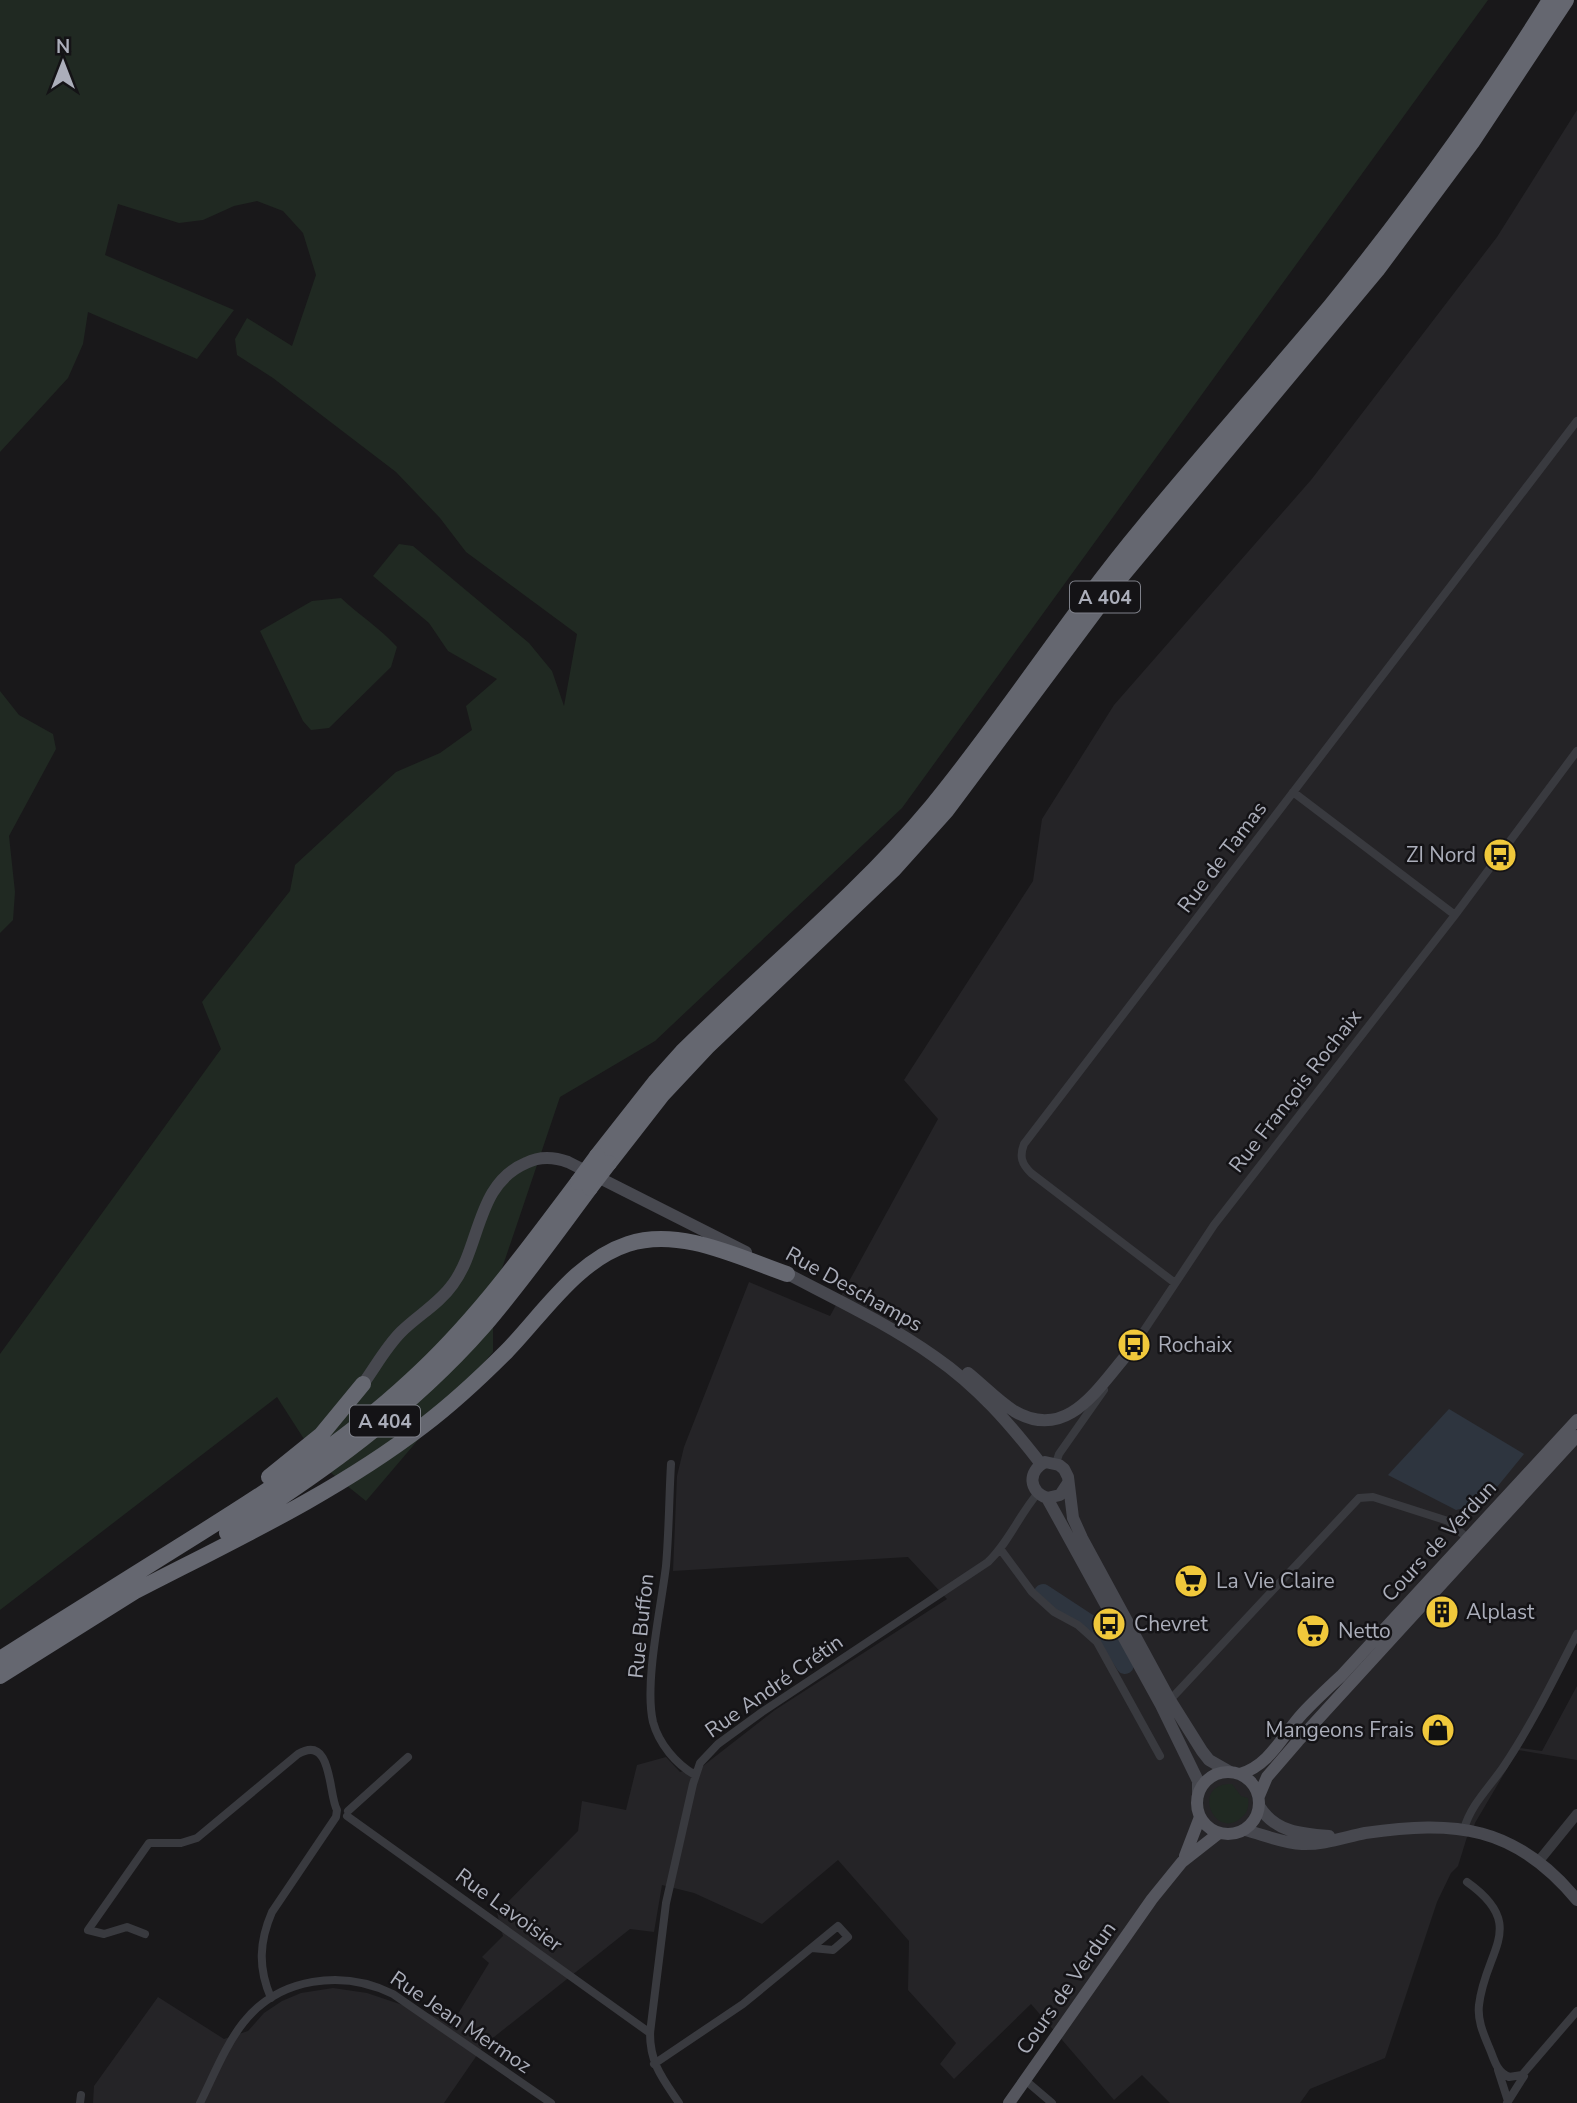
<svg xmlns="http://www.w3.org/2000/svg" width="1577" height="2103" font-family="'Nunito Sans',sans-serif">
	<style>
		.built { fill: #252427 }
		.green { fill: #202922 }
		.water { fill: #2e353f }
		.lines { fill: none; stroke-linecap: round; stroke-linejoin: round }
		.river { stroke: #2e353f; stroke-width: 18 }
		.minor { stroke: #393a3f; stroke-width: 8 }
		.tertiary { stroke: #393a3f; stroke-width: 10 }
		.secondary { stroke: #47484f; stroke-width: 12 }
		.primary { stroke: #55565e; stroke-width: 12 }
		.motorway { stroke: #656770; stroke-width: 16 }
		.motorway-bridge { stroke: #656770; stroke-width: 16 }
		.labels { text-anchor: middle; stroke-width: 5; stroke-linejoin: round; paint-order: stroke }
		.shield { fill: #141316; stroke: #7e8089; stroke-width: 2 }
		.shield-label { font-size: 19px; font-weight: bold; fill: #abaeba }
		.poi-label { font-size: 21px; fill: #abaeba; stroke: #141316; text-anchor: start }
		.street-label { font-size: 21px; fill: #abaeba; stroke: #141316 }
	</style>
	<rect width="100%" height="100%" fill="#19181a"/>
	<path class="built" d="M1577,110V1643L1520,1748L1542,1751L1577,1686V1760L1518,1750L1475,1823L1474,1826L1478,1830L1467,1837L1458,1866L1451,1873L1437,1902L1385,2058L1310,2089L1300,2103H1170L1142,2075L1114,2100L1031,2004L954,2079L940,2064L956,2043L908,1990L909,1941L838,1860L762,1924L694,1893L662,1885L654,1932L630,1929L484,2045L444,2103H93L94,2086L158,1997L224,2039L248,2031L264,2013L282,2001L301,1993L333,1988L367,1993L453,2022L489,1963L482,1957L503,1936L497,1913L578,1831L582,1801L626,1810L637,1765L666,1757L680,1772L703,1766L775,1710L947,1599L908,1557L673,1571L677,1476L684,1447L749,1282L830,1316L938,1119L904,1080L1033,881L1042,819L1114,705L1311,480L1497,237Z"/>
	<path class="green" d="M0,0H1488L902,808L655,1041L560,1097L493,1295V1352L366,1501L320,1464L277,1397L0,1610V1354L221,1049L202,1002L290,891L295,865L396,772L440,753L472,730L466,706L497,679L448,651L429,623L373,576L399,544L413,546L529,643L552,671L564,706L577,634L466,552L440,518L396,472L273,378L237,355L235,339L247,318L292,346L316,275L303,233L283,211L257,201L234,206L203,220L179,223L118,204L105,255L234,310L197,359L88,312L83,344L68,378L0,452Z
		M341,598C359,615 380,628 397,647L391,667L329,728L311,730L303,721L260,631L312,601Z
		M0,691L19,715L53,734L56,749L9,836L15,892L13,920L0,933Z
		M1232,1784L1241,1796L1248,1798C1249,1806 1248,1813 1241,1818C1214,1841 1190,1783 1232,1784Z"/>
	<path class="water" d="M1449,1409L1524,1454L1484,1503L1456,1510L1388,1475Z"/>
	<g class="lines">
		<path class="river" d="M1043,1593L1104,1633L1125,1665"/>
		<path class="minor" d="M1293,792L1455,915
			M1175,1283L1031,1173C1022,1164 1019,1157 1024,1144L1577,421
			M1129,1353L1214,1225L1455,915L1577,751
			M1056,1463L1059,1454L1104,1390
			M671,1464C669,1498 669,1532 666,1566C661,1608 644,1683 653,1722C659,1744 676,1764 695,1775
			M1001,1550L1032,1592L1054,1612L1078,1625L1097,1642L1160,1756
			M1170,1700L1359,1498L1373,1497L1448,1521L1467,1538
			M348,1811L408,1757
			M347,1816L650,2033
			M1464,1829C1471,1804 1490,1787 1504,1766C1532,1724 1554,1679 1577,1634
			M1467,1882C1529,1926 1485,1950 1479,2005C1477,2022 1485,2037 1491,2052C1495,2063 1498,2072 1509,2077L1522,2075L1577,2011
			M145,1934L127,1927L104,1934L88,1930L149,1843H181L197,1838L298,1754C333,1734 328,1794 337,1810L336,1817L272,1912C259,1942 258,1968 271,1998
			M654,2064L743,2004L838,1926L848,1937L833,1950L812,1948
			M1498,2070L1508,2101
			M1025,2080L1052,2103
			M80,2103L81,2095
			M200,2103C213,2077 225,2046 243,2023C279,1977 343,1969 393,1994L551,2103
			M679,2103C663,2079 650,2064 650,2033L666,1903L693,1784L700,1763L718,1744L762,1712L988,1562C1009,1542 1019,1515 1038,1493
			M1507,2103L1524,2076"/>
		<path class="tertiary" d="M1538,1862L1577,1814"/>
		<path class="secondary" d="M780,1270C833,1298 887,1323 935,1357C977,1386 1010,1424 1041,1464
			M968,1373C983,1385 998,1401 1014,1411C1068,1443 1099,1386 1130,1351
			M363,1384C376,1366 386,1347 401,1332C418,1315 439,1304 453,1284C481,1246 476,1184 526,1163C540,1156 554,1157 568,1162L746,1252
			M1068,1483L1060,1495L1047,1498C1029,1491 1027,1472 1045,1462L1059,1465L1064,1469L1068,1477L1073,1518L1082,1538L1170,1700L1202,1751L1209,1760L1230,1772
			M1047,1498L1161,1705L1198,1781V1795
			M1259,1806C1275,1832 1301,1834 1329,1836
			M1245,1830C1264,1835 1283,1843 1302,1844C1323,1845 1345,1837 1365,1833C1455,1820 1515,1825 1577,1900"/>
		<path class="primary" d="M1197 1803a31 31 0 1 1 62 0a31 31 0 1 1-62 0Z
			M1240,1774C1270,1765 1282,1736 1302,1714C1314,1701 1328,1688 1341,1676L1577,1420
			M1259,1796L1267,1777L1298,1741L1577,1436
			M1185,1856L1200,1817
			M1009,2103L1152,1899L1182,1862L1219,1833"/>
		<path class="motorway" d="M597,1156L656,1081L682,1052C765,970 857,896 932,806C1006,716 1068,617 1143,527C1204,453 1268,381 1330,307C1409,209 1484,107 1550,0
			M609,1163L662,1095L707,1047L894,869L946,811L1116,583L1377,270L1472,142L1566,0
			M269,1477L321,1435L363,1384
			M227,1533C320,1474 410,1410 483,1327C521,1283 555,1235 590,1188
			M128,1595C228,1543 333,1495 423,1426C452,1404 480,1378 506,1352C543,1314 576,1261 628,1244C680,1227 738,1257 787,1274
			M0,1659C58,1622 116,1586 175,1549C257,1498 340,1446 411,1380C475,1322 526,1251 578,1182
			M0,1676L137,1590"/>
		<path class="motorway-bridge" d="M578,1182L597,1156
			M590,1188L609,1163"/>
	</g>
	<defs>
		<symbol id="bus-disc" viewBox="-11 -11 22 22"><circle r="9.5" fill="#f0c83b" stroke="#141316"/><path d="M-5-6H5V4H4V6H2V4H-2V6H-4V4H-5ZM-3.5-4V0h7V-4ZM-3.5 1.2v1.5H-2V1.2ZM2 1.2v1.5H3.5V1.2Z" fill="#111"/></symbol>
		<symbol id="supermarket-disc" viewBox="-11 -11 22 22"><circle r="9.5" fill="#f0c83b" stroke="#141316"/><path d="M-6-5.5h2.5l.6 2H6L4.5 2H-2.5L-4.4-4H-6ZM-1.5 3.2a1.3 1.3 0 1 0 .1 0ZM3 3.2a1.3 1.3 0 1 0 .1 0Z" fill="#111"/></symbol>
		<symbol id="building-disc" viewBox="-11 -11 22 22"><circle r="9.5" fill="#f0c83b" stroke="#141316"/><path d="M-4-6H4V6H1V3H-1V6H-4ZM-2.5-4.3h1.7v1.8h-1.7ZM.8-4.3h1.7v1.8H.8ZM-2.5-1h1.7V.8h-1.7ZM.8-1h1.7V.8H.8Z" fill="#111"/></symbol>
		<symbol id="shop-disc" viewBox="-11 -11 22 22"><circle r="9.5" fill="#f0c83b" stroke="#141316"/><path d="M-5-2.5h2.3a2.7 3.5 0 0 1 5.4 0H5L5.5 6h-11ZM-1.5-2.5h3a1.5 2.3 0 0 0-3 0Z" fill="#111"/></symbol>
	</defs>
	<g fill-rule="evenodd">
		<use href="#bus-disc" x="1481" y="836" width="38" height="38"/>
		<use href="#bus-disc" x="1115" y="1326" width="38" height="38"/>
		<use href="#supermarket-disc" x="1172" y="1562" width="38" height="38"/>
		<use href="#building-disc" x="1423" y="1593" width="38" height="38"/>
		<use href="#bus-disc" x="1090" y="1605" width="38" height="38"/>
		<use href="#supermarket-disc" x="1294" y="1612" width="38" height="38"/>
		<use href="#shop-disc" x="1419" y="1711" width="38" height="38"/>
	</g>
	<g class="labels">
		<g class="shield">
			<rect x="1070" y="581.5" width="70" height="31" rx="5"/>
			<rect x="350" y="1405.5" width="70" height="31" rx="5"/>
		</g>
		<g class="shield-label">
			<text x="1105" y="604">A 404</text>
			<text x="385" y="1428">A 404</text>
		</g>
		<g class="poi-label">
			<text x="1476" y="862" text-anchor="end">ZI Nord</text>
			<text x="1158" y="1352">Rochaix</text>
			<text x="1216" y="1588">La Vie Claire</text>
			<text x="1466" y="1619">Alplast</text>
			<text x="1134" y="1631">Chevret</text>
			<text x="1338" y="1638">Netto</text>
			<text x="1414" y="1737" text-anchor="end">Mangeons Frais</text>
		</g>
		<g class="street-label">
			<text transform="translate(1222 857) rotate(-53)" y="7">Rue de Tamas</text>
			<text transform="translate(1295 1091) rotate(-52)" y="7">Rue François Rochaix</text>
			<text transform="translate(854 1289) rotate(29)" y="7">Rue Deschamps</text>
			<text transform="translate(1439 1541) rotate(-47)" y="7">Cours de Verdun</text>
			<text transform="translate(641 1626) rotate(-84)" y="7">Rue Buffon</text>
			<text transform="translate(774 1686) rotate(-35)" y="7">Rue André Crétin</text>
			<text transform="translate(509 1910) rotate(36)" y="7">Rue Lavoisier</text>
			<text transform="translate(1066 1988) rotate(-55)" y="7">Cours de Verdun</text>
			<text transform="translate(461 2022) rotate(34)" y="7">Rue Jean Mermoz</text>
		</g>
	</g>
	<g transform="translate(63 63)" stroke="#141316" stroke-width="5" paint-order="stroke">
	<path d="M0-5L12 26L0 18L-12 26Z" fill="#abaeba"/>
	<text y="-10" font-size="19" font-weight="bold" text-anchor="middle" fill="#abaeba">N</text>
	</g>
</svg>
